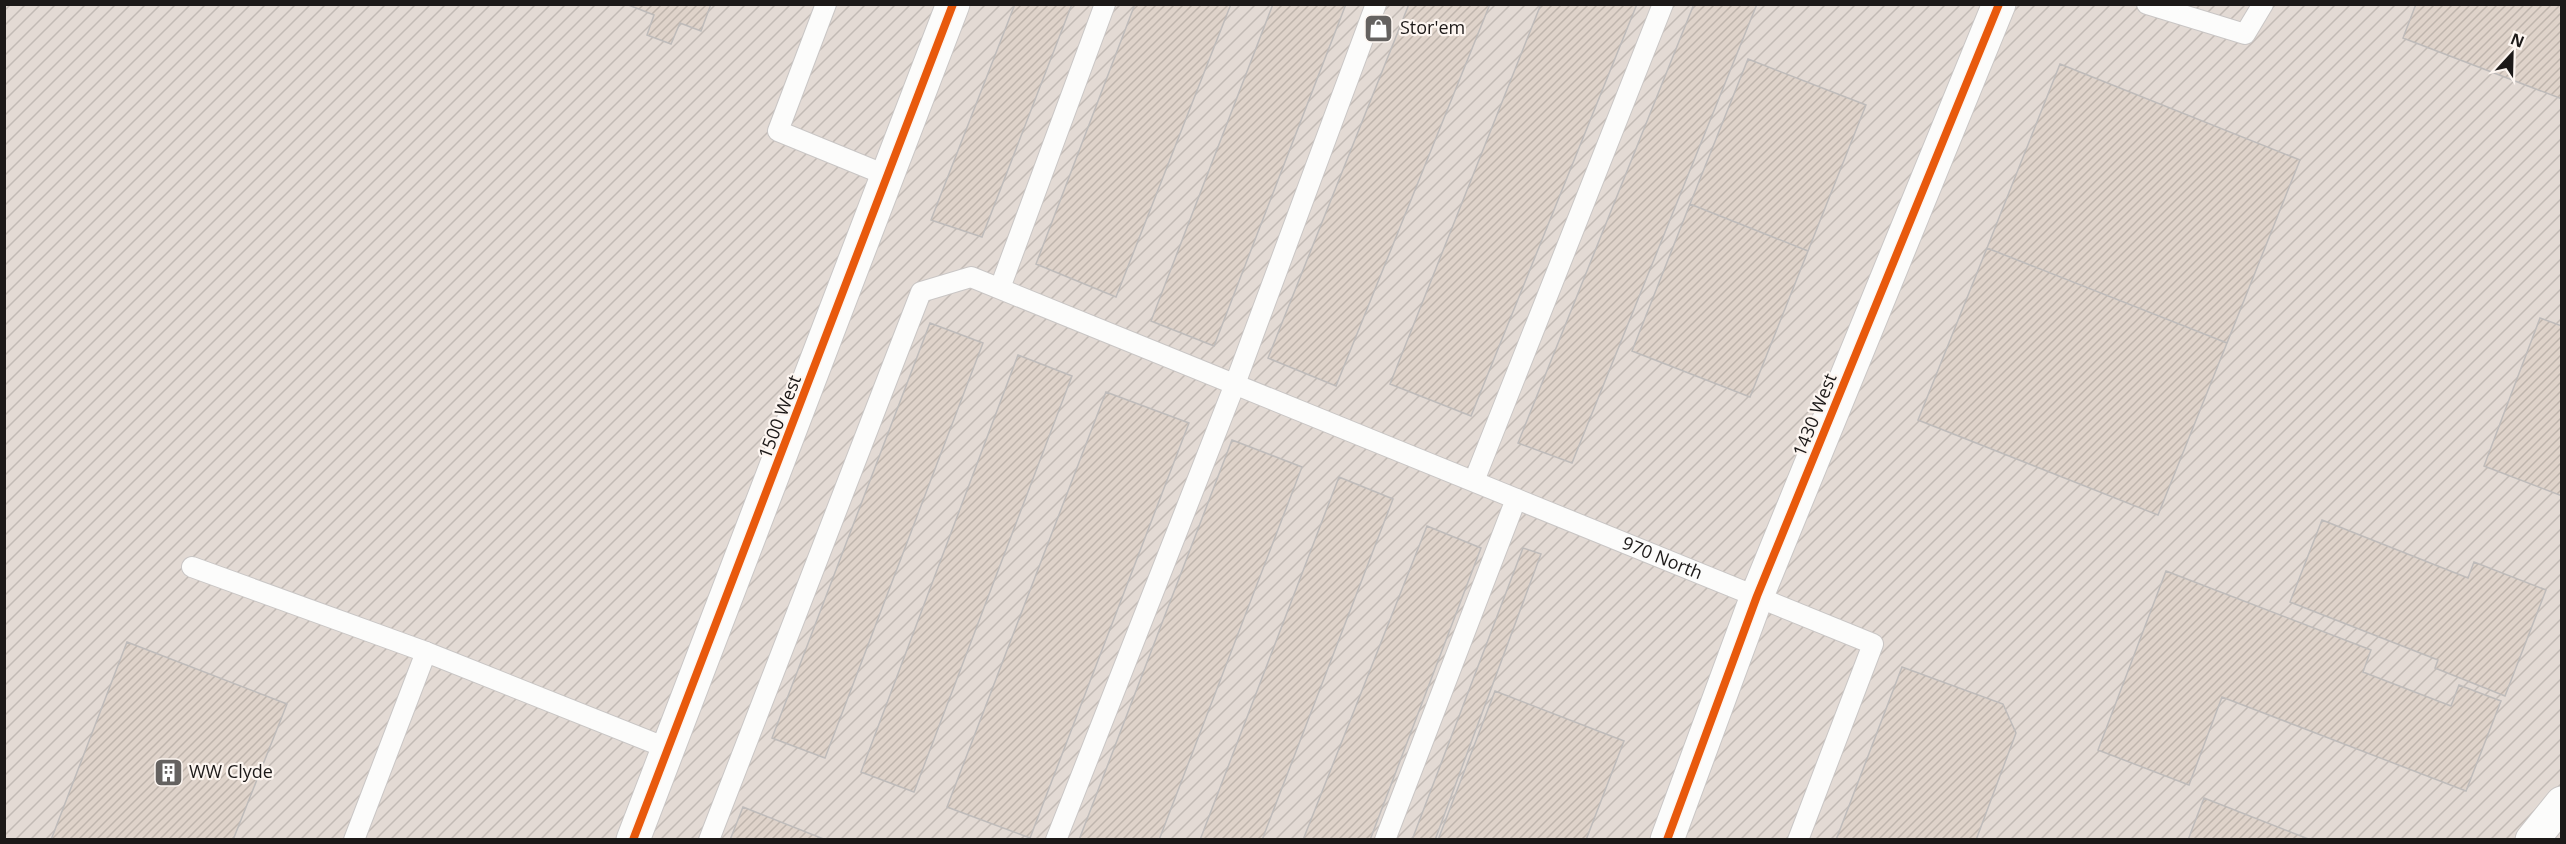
<svg xmlns="http://www.w3.org/2000/svg" width="2566" height="844" font-family="'Open Sans',sans-serif">
	<style>
		.industrial { fill: url(#industrial-furrows) }
		.building { fill: url(#building-hatch); stroke: #bebbba; stroke-width: 1.5 }
		.lines { fill: none; stroke-linecap: round; stroke-linejoin: round }
		.lane-casing { stroke: #c9c6c5; stroke-width: 22 }
		.street-casing { stroke: #c9c6c5; stroke-width: 35 }
		.lane { stroke: #fcfcfb; stroke-width: 20 }
		.street { stroke: #fcfcfb; stroke-width: 33 }
		.cycleway-casing { stroke: #fdf6f1; stroke-width: 11 }
		.cycleway { stroke: #e8590c; stroke-width: 8 }
		.labels { text-anchor: middle; stroke-width: 4.5; stroke-linejoin: round; paint-order: stroke }
		.poi-label { font-size: 18px; fill: #1c1918; stroke: #fdf6f1; text-anchor: start }
		.street-label { font-size: 18px; fill: #1c1918; stroke: #fdf6f1 }
	</style>
	<defs>
		<pattern id="industrial-furrows" width="10" height="10" patternUnits="userSpaceOnUse" patternTransform="scale(1.5)"><rect width="10" height="10" fill="#e3dad4"/><path d="M-1 1l2-2M0 10L10 0M9 11l2-2" fill="none" stroke="#c2bab5"/></pattern>
		<pattern id="building-hatch" width="6" height="6" patternUnits="userSpaceOnUse" patternTransform="scale(1.5)"><rect width="6" height="6" fill="#dfd3ca"/><path d="M-1 1l2-2M0 6l6-6M5 7l2-2" fill="none" stroke="#bfb5ad"/></pattern>
	</defs>
	<rect width="100%" height="100%" fill="#ece9e7"/>
	<path class="industrial" d="M5,5H2561V839H5Z"/>
	<path class="building" d="M626,4H711L701,31L680,23L671,44L647,35L654,15Z
		M1015,4H1072L982,237L931,220Z
		M1135,4H1231L1116,297L1036,264Z
		M1273,4H1346L1214,346L1151,321Z
		M1409,4H1490L1336,386L1268,358Z
		M1541,4H1637L1471,416L1390,384Z
		M1694,4H1757L1572,463L1518,443Z
		M2416,4H2562V99L2403,38Z
		M1748,59L1866,105L1808,251L1690,204Z
		M2060,64L2300,160L2227,343L1987,248Z
		M1690,204L1808,251L1750,397L1632,351Z
		M1987,248L2227,343L2158,515L1918,420Z
		M2540,318L2562,326V496L2484,466Z
		M930,323L983,343L825,758L772,738Z
		M1018,355L1072,376L914,792L861,772Z
		M1106,392L1189,423L1030,838L947,807Z
		M1232,440L1302,467L1159,840H1079Z
		M1339,477L1393,499L1262,840H1200Z
		M2322,520L2468,578L2474,562L2546,590L2505,696L2435,668L2438,660L2290,602Z
		M1427,526L1481,548L1370,840H1303Z
		M1523,548L1541,554L1435,840H1412Z
		M2166,571L2371,650L2363,672L2451,706L2459,685L2501,701L2466,791L2222,697L2189,785L2098,750Z
		M127,642L287,704L233,840H51Z
		M1902,667L2003,704L2016,733L1976,840H1836Z
		M1495,691L1624,741L1586,840H1438Z
		M2204,798L2311,840H2188Z
		M743,807L826,840H730Z"/>
	<g class="lines">
		<defs>
			<g id="lane">
				<path d="M826,4L778,131L888,176"/>
				<path d="M2147,4L2245,34L2263,4"/>
				<path d="M1000,288L1105,4"/>
				<path d="M1474,481L1663,4"/>
				<path d="M192,567L426,652"/>
				<path d="M354,840L426,652L669,749"/>
				<path id="s1" d="M709,840L921,292L971,277L1873,644L1798,840"/>
				<path d="M1056,840L1235,384L1376,4"/>
				<path d="M1385,840L1516,499"/>
			</g>
			<path id="street" d="M633,840L953,4
				M1667,840L1757,596L1999,4
				M2532,840L2562,803"/>
		</defs>
		<use href="#lane" class="lane-casing"/>
		<use href="#street" class="street-casing"/>
		<use href="#lane" class="lane"/>
		<use href="#street" class="street"/>
		<defs>
			<path id="cycleway" d="M633,840L953,4
				M1667,840L1757,596L1999,4"/>
		</defs>
		<use href="#cycleway" class="cycleway-casing"/>
		<use href="#cycleway" class="cycleway"/>
	</g>
	<defs>
		<symbol id="shop-square" viewBox="-11 -11 22 22"><rect x="-9" y="-9" width="18" height="18" rx="4" fill="#656260" stroke="#fdf6f1"/><path d="M-5-2.5h2.3a2.7 3.5 0 0 1 5.4 0H5L5.5 6h-11ZM-1.5-2.5h3a1.5 2.3 0 0 0-3 0Z" fill="#fff"/></symbol>
		<symbol id="building-square" viewBox="-11 -11 22 22"><rect x="-9" y="-9" width="18" height="18" rx="4" fill="#656260" stroke="#fdf6f1"/><path d="M-4-6H4V6H1V3H-1V6H-4ZM-2.5-4.3h1.7v1.8h-1.7ZM.8-4.3h1.7v1.8H.8ZM-2.5-1h1.7V.8h-1.7ZM.8-1h1.7V.8H.8Z" fill="#fff"/></symbol>
	</defs>
	<g fill-rule="evenodd">
		<use href="#shop-square" x="1362" y="12" width="33" height="33"/>
		<use href="#building-square" x="152" y="756" width="33" height="33"/>
	</g>
	<g class="labels">
		<g class="poi-label">
			<text x="1400" y="34">Stor'em</text>
			<text x="189" y="778">WW Clyde</text>
		</g>
		<g class="street-label">
			<text transform="translate(1815 415) rotate(-68)" y="6">1430 West</text>
			<text transform="translate(780 417) rotate(-69)" y="6">1500 West</text>
			<text dy="6" stroke="none"><textPath href="#s1" startOffset="1386">970 North</textPath></text>
		</g>
	</g>
	<rect width="2566" height="844" fill="none" stroke="#1c1918" stroke-width="12"/>
	<g transform="translate(2512 54) rotate(22)" stroke="#fdf6f1" stroke-width="4.5" paint-order="stroke">
	<path d="M0-4.5L10 22L0 15L-10 22Z" fill="#1c1918"/>
	<text y="-9" font-size="16" font-weight="bold" text-anchor="middle" fill="#1c1918">N</text>
	</g>
</svg>
